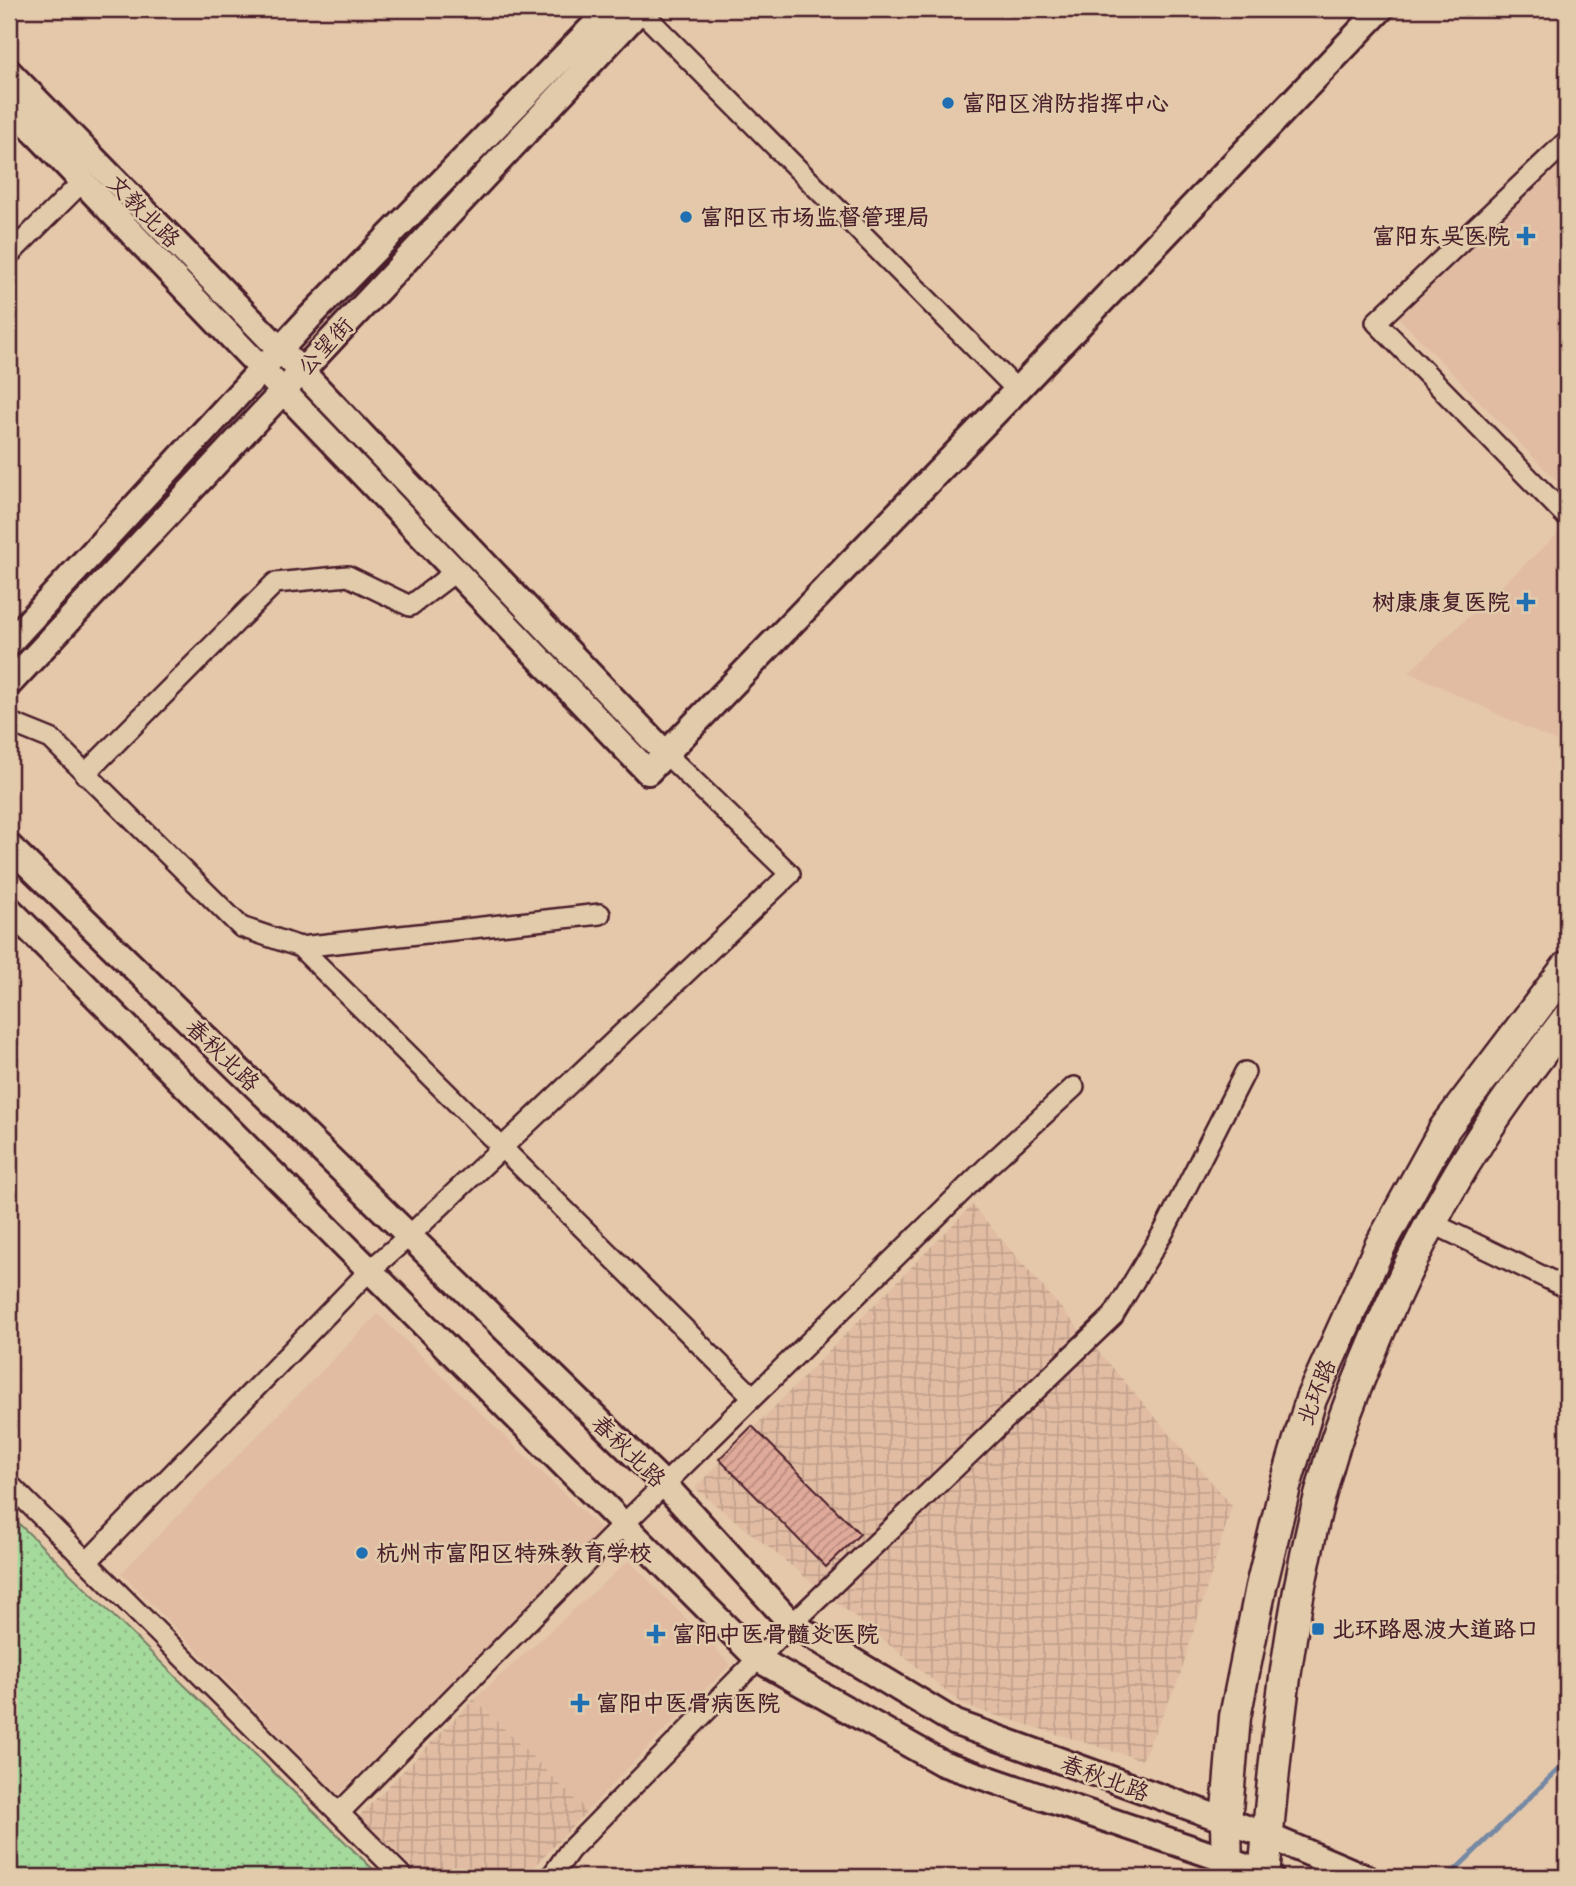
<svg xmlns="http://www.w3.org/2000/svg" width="1576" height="1886" font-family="'Patrick Hand','LXGW WenKai TC',sans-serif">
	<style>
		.built { fill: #e1bca3 }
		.industrial { fill: url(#industrial-grid) }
		.grass { fill: url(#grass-dots); stroke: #787c64; stroke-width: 2 }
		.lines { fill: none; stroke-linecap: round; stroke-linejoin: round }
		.stream { stroke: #7689a4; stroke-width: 5 }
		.building { fill: url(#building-hatch); stroke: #4a1f2b; stroke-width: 2 }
		.minor-casing { stroke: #4a1f2b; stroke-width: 24 }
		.tertiary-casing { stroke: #4a1f2b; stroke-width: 30 }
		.primary-casing { stroke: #4a1f2b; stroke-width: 35 }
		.minor { stroke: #e2cbab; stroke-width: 19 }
		.tertiary { stroke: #e2cbab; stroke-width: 24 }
		.primary { stroke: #e2cbab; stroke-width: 30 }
		.poi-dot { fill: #1f6fb2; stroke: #e2cbab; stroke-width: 2.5 }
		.labels { text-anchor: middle; stroke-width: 5; stroke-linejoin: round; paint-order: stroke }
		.poi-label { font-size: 23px; font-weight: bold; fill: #4a1f2b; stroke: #e2cbab; text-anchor: start }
		.street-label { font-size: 23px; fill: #4a1f2b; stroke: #e2cbab }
	</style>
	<defs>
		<pattern id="industrial-grid" width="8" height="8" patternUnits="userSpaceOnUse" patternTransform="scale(1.75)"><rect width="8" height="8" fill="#e1bca3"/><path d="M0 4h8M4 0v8" fill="none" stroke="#c3a18c"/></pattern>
		<pattern id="grass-dots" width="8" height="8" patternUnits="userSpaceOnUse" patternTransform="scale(1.75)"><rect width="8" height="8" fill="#a5da9d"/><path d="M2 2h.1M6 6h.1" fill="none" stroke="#90bb87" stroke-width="1.8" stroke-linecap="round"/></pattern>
		<pattern id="building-hatch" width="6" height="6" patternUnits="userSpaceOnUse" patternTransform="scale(1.75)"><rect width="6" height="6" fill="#e0aa9a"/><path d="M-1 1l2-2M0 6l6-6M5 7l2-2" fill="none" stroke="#b88a7e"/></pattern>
	</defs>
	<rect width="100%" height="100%" fill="#e5c8aa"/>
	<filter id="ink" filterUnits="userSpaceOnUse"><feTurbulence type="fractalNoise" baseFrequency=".0143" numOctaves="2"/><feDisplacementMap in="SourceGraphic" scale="14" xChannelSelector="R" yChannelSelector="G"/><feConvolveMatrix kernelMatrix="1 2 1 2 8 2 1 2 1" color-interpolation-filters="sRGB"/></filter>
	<g filter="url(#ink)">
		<path class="built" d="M1567,158V492L1398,317Z
			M1564,528L1567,531V747L1409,672Z
			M378,1314L604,1532L338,1795L121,1573Z
			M629,1560L731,1665L686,1708L587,1811L474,1699Z"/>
		<path class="industrial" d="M972,1205L1232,1506L1179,1679L1142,1760L965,1706L695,1488Z
			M474,1699L587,1811L525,1877H423L358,1817Z"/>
		<path class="grass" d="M9,1514L381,1877H9Z"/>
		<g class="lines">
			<path class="stream" d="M1448,1877L1567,1761"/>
		</g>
		<path class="building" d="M752,1426L860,1534L826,1567L719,1459Z"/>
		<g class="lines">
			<defs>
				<path id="minor" d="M639,9L1017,390
					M1567,141L1376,322L1567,517
					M9,255L82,182
					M9,722L51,739L241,927L300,947L753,1397
					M85,774L275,583L348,576L410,606L455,572
					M300,947L600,914
					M1432,1223L1567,1288
					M9,1484L403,1877
					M87,1562L369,1271L409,1236L790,874L666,754
					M339,1813L623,1525L987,1167L1074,1087
					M551,1877L570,1850L792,1624L1113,1316L1164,1231L1245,1072"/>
				<path id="tertiary" d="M9,72L301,371L666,754
					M9,105L648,772L1017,390L1381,9
					M9,643L308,319L610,9
					M9,684L641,9
					M9,846L664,1484L792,1624L956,1723L1266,1835L1365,1877
					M9,909L758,1659L942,1763L1264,1873L1271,1877"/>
				<path id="primary" d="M1227,1877L1226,1822L1235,1717L1261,1587L1285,1487L1311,1399L1380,1246L1445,1128L1567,967
					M1264,1877C1276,1737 1290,1595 1330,1460C1341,1423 1356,1386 1371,1351C1402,1276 1439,1202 1483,1135C1509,1095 1538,1057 1567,1019"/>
			</defs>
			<use href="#minor" class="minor-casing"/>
			<use href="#tertiary" class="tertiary-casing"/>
			<use href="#primary" class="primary-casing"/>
			<use href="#minor" class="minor"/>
			<use href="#tertiary" class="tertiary"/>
			<use href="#primary" class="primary"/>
		</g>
	</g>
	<g class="poi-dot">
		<circle cx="948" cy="103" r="7"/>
		<circle cx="686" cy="217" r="7"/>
		<path d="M1522.5 225.5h7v7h7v7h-7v7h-7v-7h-7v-7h7z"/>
		<path d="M1522.5 591.5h7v7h7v7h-7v7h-7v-7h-7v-7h7z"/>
		<circle cx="362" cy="1553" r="7"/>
		<rect x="1311" y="1622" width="14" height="14" rx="3.5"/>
		<path d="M652.5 1623.5h7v7h7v7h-7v7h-7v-7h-7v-7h7z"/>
		<path d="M576.5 1692.5h7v7h7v7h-7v7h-7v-7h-7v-7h7z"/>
	</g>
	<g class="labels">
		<g class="poi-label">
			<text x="962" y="111">富阳区消防指挥中心</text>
			<text x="700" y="225">富阳区市场监督管理局</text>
			<text x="1510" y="244" text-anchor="end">富阳东吴医院</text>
			<text x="1510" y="610" text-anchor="end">树康康复医院</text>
			<text x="376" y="1561">杭州市富阳区特殊教育学校</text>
			<text x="1332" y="1637">北环路恩波大道路口</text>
			<text x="672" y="1642">富阳中医骨髓炎医院</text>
			<text x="596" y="1711">富阳中医骨病医院</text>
		</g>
		<g class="street-label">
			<text transform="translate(144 211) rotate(45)" y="8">文教北路</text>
			<text transform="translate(325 346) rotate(-47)" y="8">公望街</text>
			<text transform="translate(223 1055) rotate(44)" y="8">春秋北路</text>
			<text transform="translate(1316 1392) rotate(-69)" y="8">北环路</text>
			<text transform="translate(629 1451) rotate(44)" y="8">春秋北路</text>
			<text transform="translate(1105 1778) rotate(20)" y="8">春秋北路</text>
		</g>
	</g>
	<rect width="1576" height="1886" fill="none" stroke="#e2cbab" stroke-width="35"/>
	<rect x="18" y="18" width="1541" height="1851" fill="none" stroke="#4a1f2b" stroke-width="2.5" filter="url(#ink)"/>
</svg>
